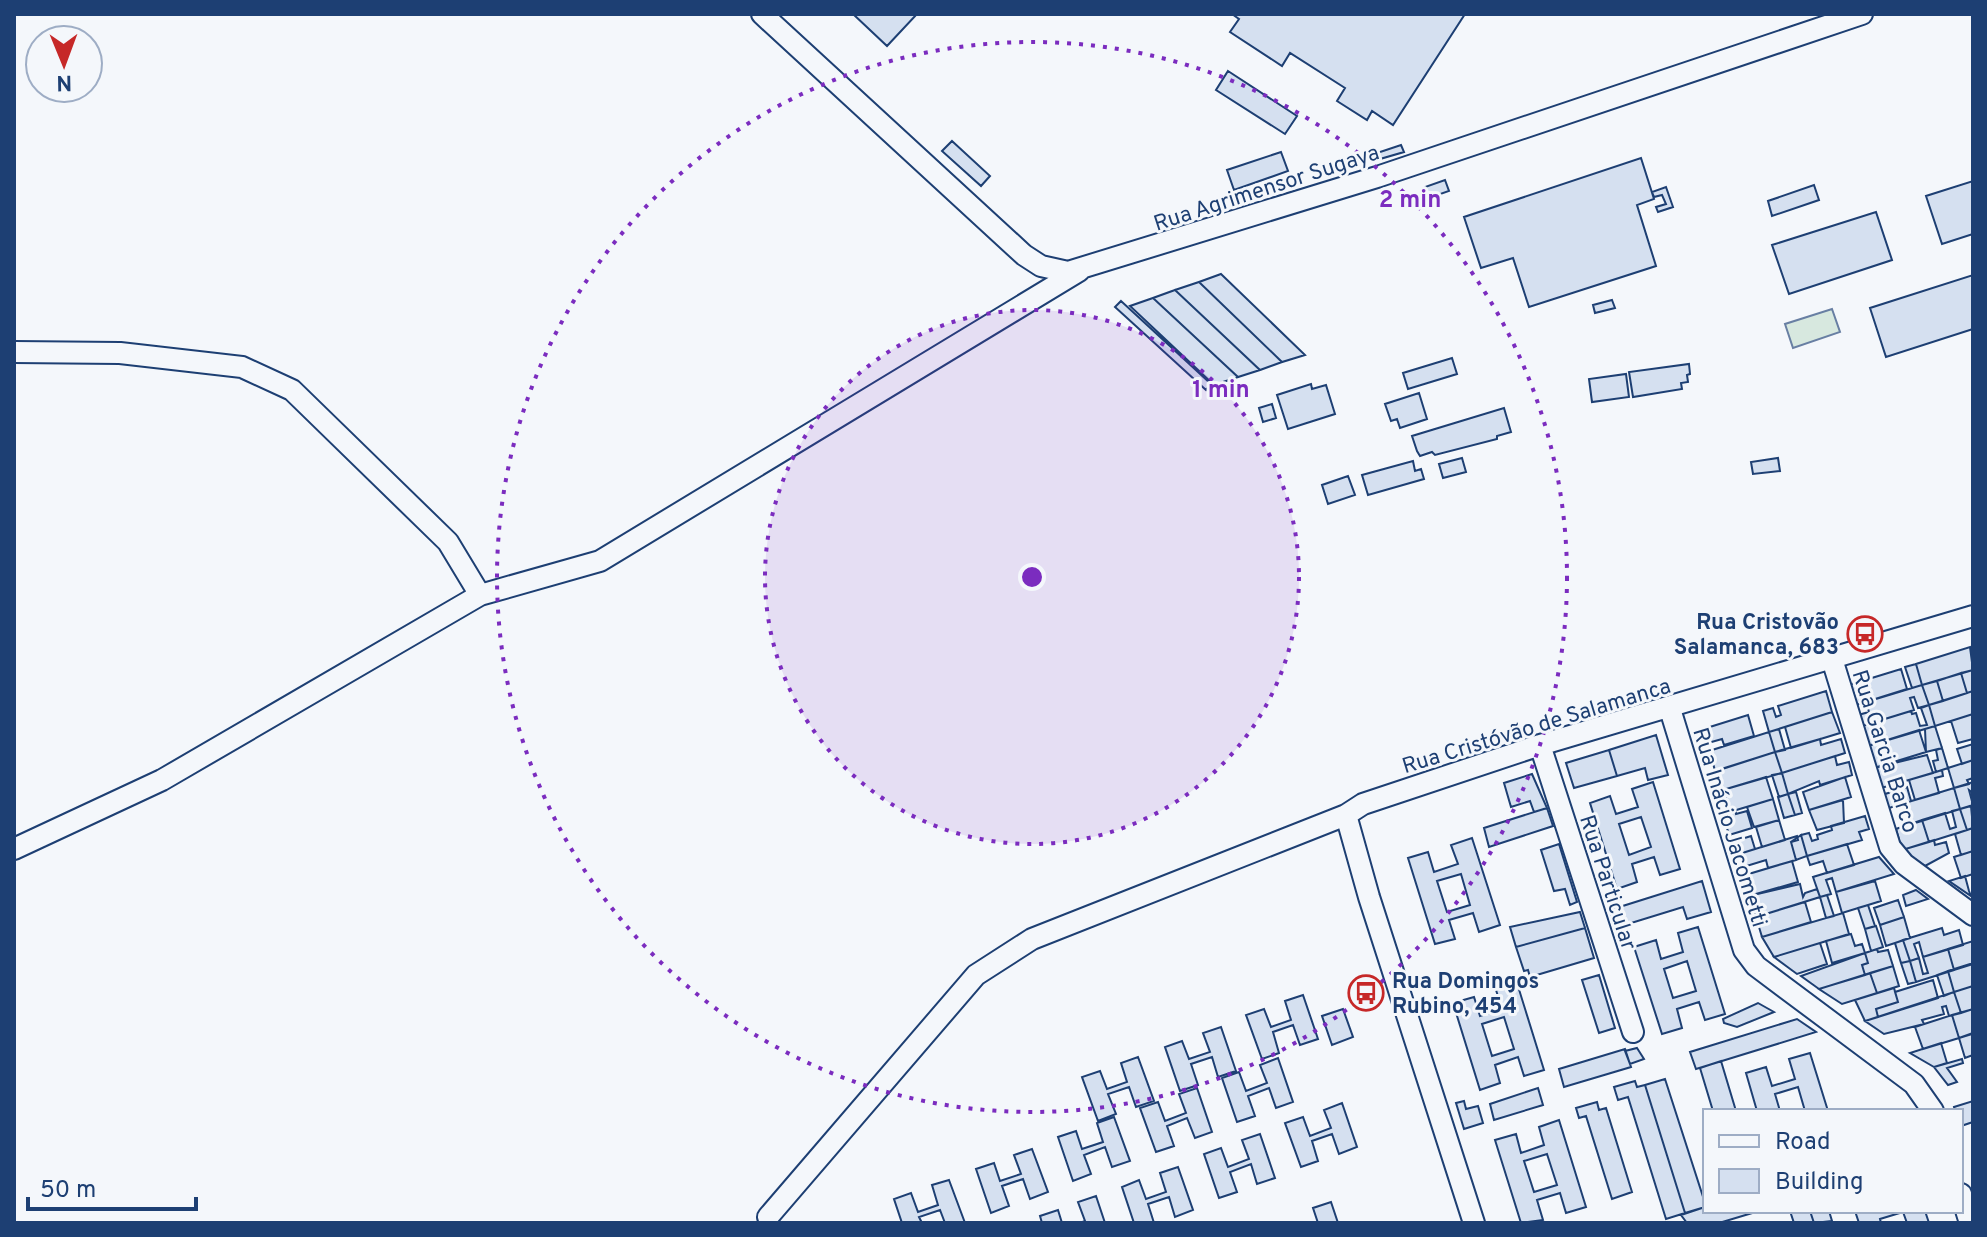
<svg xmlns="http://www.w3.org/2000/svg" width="1987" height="1237" font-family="Overpass,sans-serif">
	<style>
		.green { fill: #d7e8df; stroke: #687fa3; stroke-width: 2 }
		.building { fill: #d5e0f0; stroke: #1d3f73; stroke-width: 2; fill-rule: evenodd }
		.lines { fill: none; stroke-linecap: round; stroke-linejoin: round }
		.minor-casing { stroke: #1d3f73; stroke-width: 24 }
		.minor { stroke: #f4f7fb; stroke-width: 20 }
		.ring { fill: none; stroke: #7b2cbf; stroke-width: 4; stroke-dasharray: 4 8 }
		.labels { text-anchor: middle; stroke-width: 6; stroke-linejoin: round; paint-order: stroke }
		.street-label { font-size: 22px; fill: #1d3f73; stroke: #f4f7fb }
		.poi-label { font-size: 22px; font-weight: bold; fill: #1d3f73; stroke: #f4f7fb; text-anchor: end }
		.centre { fill: #7b2cbf; stroke: #f4f7fb; stroke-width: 4 }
		.ring-label { font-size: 24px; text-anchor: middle; font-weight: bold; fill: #7b2cbf; stroke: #f4f7fb; stroke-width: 6; stroke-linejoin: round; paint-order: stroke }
	</style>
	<rect width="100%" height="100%" fill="#f4f7fb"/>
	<path class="green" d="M1832,309L1840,332L1793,348L1785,324Z"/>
	<path class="building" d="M853,14H917L887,46Z
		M1232,14H1465L1393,125L1372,111L1367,120L1337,101L1345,88L1290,53L1282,66L1230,32L1239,19Z
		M1228,71L1297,116L1285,134L1216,90Z
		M952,141L990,176L981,186L942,151Z
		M1401,145L1404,152L1373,161L1374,154Z
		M1281,152L1288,171L1234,190L1227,170Z
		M1641,158L1654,199L1637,205L1656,266L1529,307L1513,258L1481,268L1464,217Z
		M1445,180L1449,191L1429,198L1425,187Z
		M1973,181V234L1942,244L1926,196Z
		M1814,185L1819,200L1772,216L1768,201Z
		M1666,187L1673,207L1658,212L1656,207L1666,204L1662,195L1654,197L1652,192Z
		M1876,212L1892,260L1789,294L1772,245Z
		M1221,274L1305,355L1282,362L1199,282Z
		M1973,275V329L1886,357L1870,308Z
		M1199,282L1282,362L1260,370L1175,290Z
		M1175,290L1260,370L1238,377L1153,298Z
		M1153,298L1238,377L1214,385L1130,306Z
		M1612,300L1615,308L1595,313L1593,305Z
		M1121,301L1211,384L1206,390L1115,307Z
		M1452,358L1457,374L1408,389L1403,373Z
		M1689,364L1690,374L1687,375L1688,382L1681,383L1682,389L1633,397L1629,372Z
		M1626,374L1629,397L1592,402L1589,379Z
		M1311,384L1312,389L1326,385L1335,414L1288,429L1277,395Z
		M1419,393L1427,419L1400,428L1397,419L1391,421L1385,404Z
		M1272,404L1276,418L1263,422L1259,408Z
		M1504,408L1511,432L1497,436V439L1435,455L1432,452L1420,456L1417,451L1412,436Z
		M1462,458L1466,472L1443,478L1439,464Z
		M1778,458L1780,471L1753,474L1751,462Z
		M1413,461L1415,471L1421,469L1424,479L1368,495L1362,475Z
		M1348,476L1355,495L1328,504L1322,485Z
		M1970,647L1973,670L1922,685L1916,664Z
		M1916,664L1922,685L1912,688L1905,667Z
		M1901,669L1907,689L1856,705L1849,685Z
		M1973,670V691L1967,693L1961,673Z
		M1961,673L1967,693L1943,701L1937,681Z
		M1937,681L1943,701L1929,705L1922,685Z
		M1922,685L1929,705L1918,708L1914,697L1910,698L1914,710L1862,726L1858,715L1869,712L1866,702Z
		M1826,691L1832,712L1769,732L1763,711L1773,708L1776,717L1781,715L1778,706Z
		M1973,691V714L1935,726L1929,705Z
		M1929,705L1935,726L1868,746L1862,726L1911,711L1912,714L1916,713L1920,726L1927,725L1921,708Z
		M1832,712L1840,733L1791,748L1785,727Z
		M1973,714V739L1958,743L1951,721Z
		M1748,715L1754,736L1724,745L1722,739L1701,745L1697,731Z
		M1935,726L1942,748L1926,752L1925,729Z
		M1779,729L1785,750L1775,752L1769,732Z
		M1919,730L1926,752L1874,768L1868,746Z
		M1769,732L1775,752L1715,771L1712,759L1706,761L1704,756L1710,754L1709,751Z
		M1656,735L1668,775L1648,780L1645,768L1617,776L1609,750Z
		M1820,739L1821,745L1841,739L1845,753L1782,773L1775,752Z
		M1973,744V760L1962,764L1957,749Z
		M1942,748L1948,768L1936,772L1933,761L1938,760L1936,750Z
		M1609,750L1617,776L1574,788L1566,763Z
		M1775,752L1782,773L1716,792L1710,773Z
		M1927,755L1933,773L1881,788L1874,768Z
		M1835,756L1837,765L1849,762L1852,775L1820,785L1819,781L1788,794L1782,773Z
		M1973,760V778L1967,780L1969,784L1954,788L1948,768Z
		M1942,770L1943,776L1935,778L1939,793L1915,800L1909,780Z
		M1782,773L1788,794L1779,797L1772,775Z
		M1532,774L1547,808L1534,812L1530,801L1511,807L1504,783Z
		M1766,777L1773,799L1723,814L1720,805L1727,802L1723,790Z
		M1845,777L1851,797L1809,810L1803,792Z
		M1653,782L1680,869L1660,875L1654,857L1632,864L1637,882L1617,889L1590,803L1610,796L1616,814L1638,807L1632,789ZM1641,817L1651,847L1629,855L1619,824Z
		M1973,782V793L1969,790L1973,805L1960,809L1954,788Z
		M1907,787L1911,801L1886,809L1882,795Z
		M1954,788L1960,809L1912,824L1905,803Z
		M1796,792L1802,813L1795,815L1788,794Z
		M1788,794L1795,815L1784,818L1778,797Z
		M1773,799L1779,820L1754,827L1747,807Z
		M1843,800L1844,823L1817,830L1809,810Z
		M1971,806L1973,828L1967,830L1960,809Z
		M1547,808L1553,826L1489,847L1484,828Z
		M1960,809L1967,830L1929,842L1922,820L1945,813L1950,829L1956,827L1952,811Z
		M1735,810L1736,814L1747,811L1752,828L1729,835L1723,814Z
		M1865,816L1869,829L1859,832L1862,840L1807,856L1801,835L1809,833L1812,841L1818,839L1817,835L1832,830L1831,826Z
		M1779,820L1785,840L1762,847L1756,827Z
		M1922,820L1929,842L1902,850L1896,829Z
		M1973,828V851L1961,855L1955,834Z
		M1801,835L1807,856L1796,860L1791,842Z
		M1751,836L1755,849L1736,855L1732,842Z
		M1797,836L1798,840L1791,842L1796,860L1768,868L1766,860L1740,868L1736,855Z
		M1472,838L1500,925L1479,932L1473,913L1449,920L1455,939L1435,944L1408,858L1428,852L1434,872L1458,864L1451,845ZM1461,874L1470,905L1447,912L1437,881Z
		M1934,840L1935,845L1946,842L1949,853L1925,866L1902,850Z
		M1559,844L1577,902L1570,905L1565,889L1554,891L1541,850Z
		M1847,844L1854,865L1827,873L1823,861L1810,865L1807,856Z
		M1973,851V874L1961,878L1954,857Z
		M1879,857L1894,874L1836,892L1832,878L1826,880L1831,894L1820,897L1813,877Z
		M1792,861L1798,882L1749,896L1742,876Z
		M1965,876L1969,891L1971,896L1949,881Z
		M1702,881L1711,912L1687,919L1683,907L1615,928L1610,910Z
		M1875,881L1881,901L1842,913L1836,892Z
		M1800,884L1803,897L1805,893L1817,889L1820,897L1756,917L1749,896Z
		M1916,890L1928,899L1906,906L1903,895Z
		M1827,895L1834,916L1826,918L1820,897Z
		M1898,900L1904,917L1880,925L1874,908Z
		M1805,902L1811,922L1762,937L1756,917Z
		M1868,905L1875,926L1865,929L1858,908Z
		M1580,912L1585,928L1516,947L1510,927Z
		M1843,913L1849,934L1820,943L1774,957L1762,937Z
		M1904,917L1910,938L1886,946L1880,925Z
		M1876,926L1883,947L1871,951L1865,929Z
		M1698,927L1725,1014L1705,1020L1699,1002L1677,1009L1682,1028L1662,1034L1634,947L1656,940L1661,959L1683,952L1678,933ZM1687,961L1696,991L1673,998L1664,969Z
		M1585,928L1594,958L1530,977L1528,970L1524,971L1516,947Z
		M1942,928L1944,935L1959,930L1963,945L1923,957L1919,942L1914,944L1919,958L1910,961L1903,940Z
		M1851,934L1855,946L1862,944L1865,953L1832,963L1826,941Z
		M1903,940L1910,961L1901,963L1895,943Z
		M1973,941V964L1954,970L1948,949Z
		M1820,943L1827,964L1797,974L1774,957Z
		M1877,949L1878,952L1888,950L1893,966L1865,975L1862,965L1868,963L1865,953Z
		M1948,949L1954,970L1916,982L1910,961L1919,958L1923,974L1928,973L1923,957Z
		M1865,953L1868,963L1862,965L1865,975L1819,989L1801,976Z
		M1910,961L1916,982L1908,984L1901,963Z
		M1970,964H1973V986L1954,992L1948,971Z
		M1893,966L1899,986L1877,993L1870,973Z
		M1948,971L1954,992L1944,996L1937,975Z
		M1870,973L1877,993L1842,1004L1819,989Z
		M1599,975L1615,1028L1599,1033L1582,980Z
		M1933,980L1938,998L1878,1017L1876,1009L1898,1002L1895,992Z
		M1517,983L1544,1070L1524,1076L1518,1057L1495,1065L1500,1083L1480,1090L1453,1003L1474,997L1480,1016L1502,1009L1496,990ZM1504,1017L1514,1049L1492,1056L1482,1024Z
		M1973,986V1009L1961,1013L1954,992Z
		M1894,988L1898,1002L1876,1009L1878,1017L1865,1021L1855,1000Z
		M1954,992L1961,1013L1949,1016L1946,1006L1942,1007L1944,1014L1922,1020L1924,1024L1884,1034L1865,1021Z
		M1303,995L1318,1039L1300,1045L1293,1025L1273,1032L1279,1053L1262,1059L1246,1015L1264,1009L1271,1027L1291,1020L1285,1001Z
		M1758,1003L1774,1012L1737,1027L1724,1023L1723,1019Z
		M1343,1009L1353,1037L1332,1045L1322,1016Z
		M1973,1009V1033L1959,1038L1952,1015Z
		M1952,1015L1959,1038L1923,1049L1915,1027Z
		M1797,1019L1816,1032L1696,1069L1690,1052Z
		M1221,1027L1236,1071L1218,1077L1212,1057L1191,1064L1198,1085L1180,1091L1165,1047L1182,1041L1189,1059L1210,1052L1203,1033Z
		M1972,1034L1973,1055L1965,1058L1959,1038Z
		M1941,1043L1947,1063L1934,1067L1910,1053Z
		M1637,1048L1644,1059L1630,1064L1625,1051Z
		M1625,1049L1631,1067L1564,1087L1559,1069Z
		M1810,1053L1828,1111H1805L1798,1087L1775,1094L1780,1111H1757L1746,1073L1766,1067L1772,1086L1795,1079L1789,1059Z
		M1138,1057L1154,1101L1136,1107L1129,1087L1108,1094L1116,1114L1098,1121L1082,1077L1100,1071L1107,1089L1127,1082L1121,1063Z
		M1278,1058L1293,1102L1276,1108L1269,1088L1248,1096L1255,1116L1237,1122L1222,1078L1239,1072L1246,1091L1267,1083L1260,1065Z
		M1962,1059L1963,1063L1947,1068L1957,1082L1948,1085L1934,1067Z
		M1721,1061L1736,1111H1713L1700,1068Z
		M1665,1079L1705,1203V1207L1685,1213L1645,1085Z
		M1635,1081L1637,1087L1645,1085L1685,1213L1666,1219L1628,1097L1618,1100L1614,1087Z
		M1197,1088L1212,1132L1195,1138L1187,1118L1167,1126L1174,1146L1156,1152L1140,1108L1158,1102L1165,1121L1186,1113L1179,1094Z
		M1538,1088L1543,1105L1494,1120L1490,1104Z
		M1464,1101L1466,1109L1478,1106L1483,1123L1464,1129L1456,1103Z
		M1973,1101V1122L1961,1126V1111H1955L1954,1107Z
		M1597,1102L1599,1110L1606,1108L1632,1192L1612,1199L1586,1116L1579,1118L1576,1108Z
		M1342,1103L1357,1147L1339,1154L1332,1134L1312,1141L1318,1161L1301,1167L1285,1123L1303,1117L1310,1136L1331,1128L1324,1110Z
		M1114,1117L1130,1161L1112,1167L1105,1147L1084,1155L1091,1174L1073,1181L1058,1137L1076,1131L1082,1149L1103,1142L1097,1123Z
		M1559,1120L1586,1207L1566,1213L1560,1193L1537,1200L1543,1220L1521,1223L1495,1140L1516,1134L1521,1153L1544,1145L1539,1127ZM1547,1154L1557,1185L1534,1192L1524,1161Z
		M1260,1134L1275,1178L1257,1184L1251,1164L1230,1172L1237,1192L1219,1198L1204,1154L1221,1148L1228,1167L1249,1159L1242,1140Z
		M1032,1149L1048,1192L1030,1199L1023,1179L1002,1186L1009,1206L991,1213L976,1169L994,1163L1000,1181L1021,1174L1014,1155Z
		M1178,1167L1193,1210L1175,1217L1169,1197L1148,1204L1154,1223H1134L1122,1187L1139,1180L1146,1199L1166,1192L1160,1173Z
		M949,1180L965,1223H945L940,1210L919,1217L922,1223H902L894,1199L911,1193L918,1212L938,1205L932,1185Z
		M1096,1196L1105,1223H1080L1085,1221L1078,1202Z
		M1331,1202L1338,1223H1318L1313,1208Z
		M1705,1207V1211H1759L1719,1223H1687L1681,1215Z
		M1058,1210L1062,1223H1042L1040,1216Z
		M1790,1211H1810L1814,1223H1794Z
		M1810,1211H1829L1832,1221L1814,1223Z
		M1855,1211H1925L1929,1223H1907L1903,1212L1880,1219L1881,1223H1859Z"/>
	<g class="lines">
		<defs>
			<path id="minor" d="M762,14L1024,255L1041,266L1068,272L1377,177L1862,14
				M14,352L120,353L242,367L292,390L448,542L480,595
				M1832,659L1890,847L1904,864L1973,915
				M1670,709L1744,950L1756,966L1914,1084L1933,1111
				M1540,745L1633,1032
				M1346,815L1369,897L1474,1223
				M14,849L162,780L480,595L600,561L1079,271
				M1961,1194L1970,1223
				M768,1217L976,975L1032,939L1346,815L1363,804L1540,745L1973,616"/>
		</defs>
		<use href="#minor" class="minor-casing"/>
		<use href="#minor" class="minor"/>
	</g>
	<circle cx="1032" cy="577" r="267" fill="#7b2cbf" fill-opacity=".12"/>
	<g class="ring">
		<circle cx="1032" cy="577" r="267"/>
		<circle cx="1032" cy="577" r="535"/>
	</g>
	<defs>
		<symbol id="bus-ring" viewBox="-11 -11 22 22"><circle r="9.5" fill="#f4f7fb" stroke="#c62828" stroke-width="1.5"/><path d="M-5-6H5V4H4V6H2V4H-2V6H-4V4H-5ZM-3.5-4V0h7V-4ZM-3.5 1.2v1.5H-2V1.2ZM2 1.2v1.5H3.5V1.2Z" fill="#c62828"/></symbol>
	</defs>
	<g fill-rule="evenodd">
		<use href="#bus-ring" x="1845" y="614" width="40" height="40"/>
		<use href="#bus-ring" x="1346" y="973" width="40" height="40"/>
	</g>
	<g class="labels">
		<g class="street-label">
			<text transform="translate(1266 187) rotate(-18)" y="8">Rua Agrimensor Sugaya</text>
			<text transform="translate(1536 725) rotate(-17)" y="8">Rua Cristóvão de Salamanca</text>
			<text transform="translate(1886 751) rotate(72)" y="8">Rua Garcia Barco</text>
			<text transform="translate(1731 827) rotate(73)" y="8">Rua Inácio Jacometti</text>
			<text transform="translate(1609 882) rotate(72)" y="8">Rua Particular</text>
		</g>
		<g class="poi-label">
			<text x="1839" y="629">Rua Cristovão<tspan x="1839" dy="25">Salamanca, 683</tspan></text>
			<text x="1392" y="988" text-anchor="start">Rua Domingos<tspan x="1392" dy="25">Rubino, 454</tspan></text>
		</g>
	</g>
	<circle cx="1032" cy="577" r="12" class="centre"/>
	<g class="ring-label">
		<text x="1410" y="207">2 min</text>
		<text x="1221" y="397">1 min</text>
	</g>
	<rect width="1987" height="1237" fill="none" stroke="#1d3f73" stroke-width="32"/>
	<rect x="1703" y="1109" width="260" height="104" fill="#f4f7fb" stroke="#9eadc5" stroke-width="2"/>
	<rect x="1719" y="1135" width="40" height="12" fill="#f4f7fb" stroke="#9eadc5" stroke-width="2"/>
	<text x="1775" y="1149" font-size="24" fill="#1d3f73">Road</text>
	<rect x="1719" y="1169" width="40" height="24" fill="#d5e0f0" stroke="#9eadc5" stroke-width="2"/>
	<text x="1775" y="1189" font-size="24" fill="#1d3f73">Building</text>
	<g transform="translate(64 64) rotate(179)"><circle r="38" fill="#f4f7fb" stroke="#9eadc5" stroke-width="2"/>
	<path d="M0-6L14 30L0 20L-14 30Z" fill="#c62828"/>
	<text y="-12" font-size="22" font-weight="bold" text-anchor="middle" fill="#1d3f73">N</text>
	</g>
	<path d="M28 1197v12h168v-12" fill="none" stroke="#1d3f73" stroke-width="4"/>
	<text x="40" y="1197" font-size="24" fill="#1d3f73" stroke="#f4f7fb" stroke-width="6" paint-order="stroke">50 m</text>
</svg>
